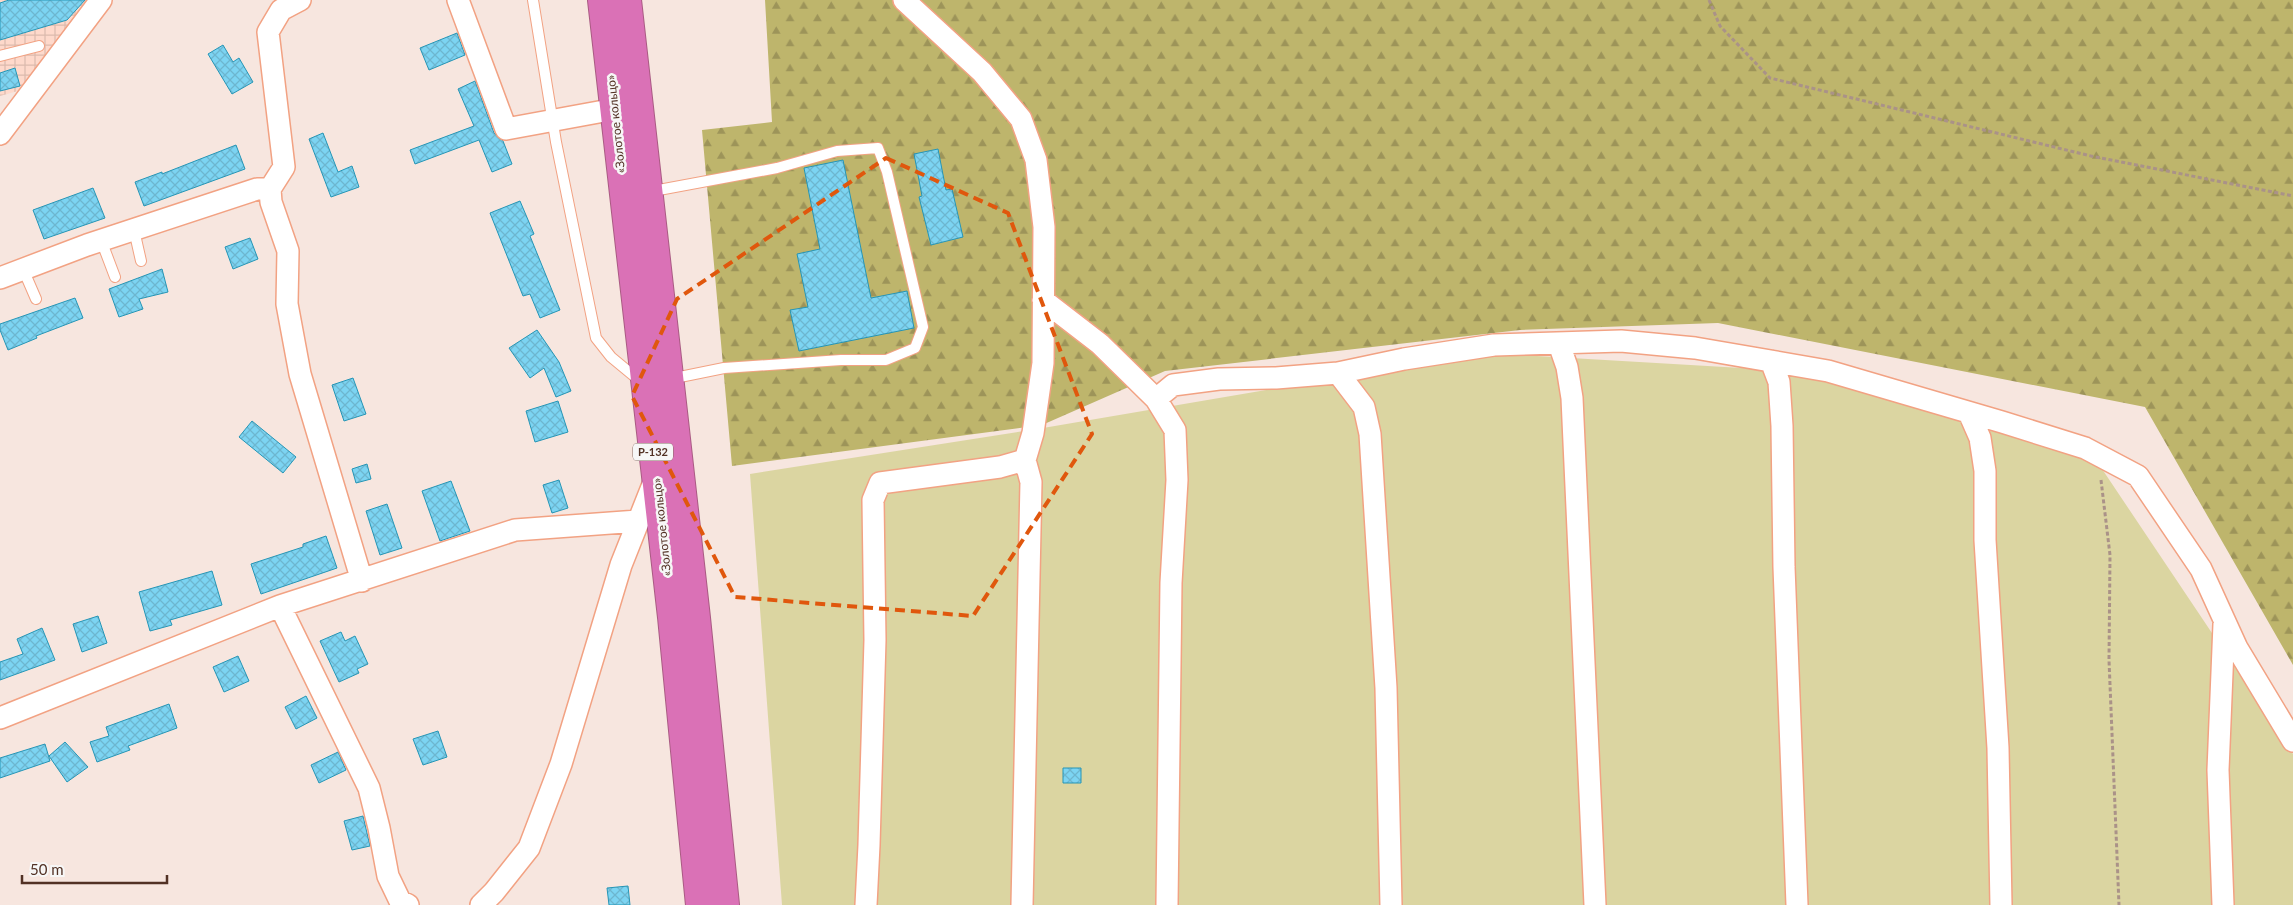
<svg xmlns="http://www.w3.org/2000/svg" width="2293" height="905" font-family="Lato,sans-serif">
	<style>
		.industrial { fill: url(#industrial-grid) }
		.green { fill: #dbd5a1 }
		.forest { fill: url(#forest-firs) }
		.building { fill: url(#building-cross-hatch); stroke: #2695b5 }
		.lines { fill: none; stroke-linecap: round; stroke-linejoin: round }
		.lane-casing { stroke: #f2a283; stroke-width: 12 }
		.street-casing { stroke: #f2a283; stroke-width: 24 }
		.highway-casing { stroke: #aa5b83; stroke-width: 30 }
		.path { stroke: #aa9288; stroke-width: 3; stroke-dasharray: 4 2.5; stroke-linecap: butt }
		.lane { stroke: #fff; stroke-width: 10 }
		.street { stroke: #fff; stroke-width: 21 }
		.highway { stroke: #da71b6; stroke-width: 28 }
		.marked { fill: none; stroke: #e0570d; stroke-width: 4; stroke-dasharray: 10 6; stroke-linejoin: round }
		.labels { text-anchor: middle; stroke-width: 5; stroke-linejoin: round; paint-order: stroke }
		.shield { fill: #f7f7f7; stroke: #846c63; stroke-width: 1 }
		.shield-label { font-size: 11px; font-weight: bold; fill: #523124 }
		.street-label { font-size: 12px; fill: #523124; stroke: #f7f7f7 }
	</style>
	<defs>
		<pattern id="industrial-grid" width="8" height="8" patternUnits="userSpaceOnUse" patternTransform="scale(1.25)"><rect width="8" height="8" fill="#fed9cb"/><path d="M0 4h8M4 0v8" fill="none" stroke="#dcbbae"/></pattern>
		<pattern id="forest-firs" width="22" height="20" patternUnits="userSpaceOnUse" patternTransform="scale(1.25)"><rect width="22" height="20" fill="#beb56c"/><path d="M5 1l3.5 6h-7zM16 11l3.5 6h-7z" fill="#9d9459"/></pattern>
		<pattern id="building-cross-hatch" width="8" height="8" patternUnits="userSpaceOnUse" patternTransform="scale(1.25)"><rect width="8" height="8" fill="#7cd4f2"/><path d="M0 0l8 8M0 8l8-8" fill="none" stroke="#6db6cf"/></pattern>
	</defs>
	<rect width="100%" height="100%" fill="#f7e6df"/>
	<path class="industrial" d="M0,0H90L25,89L0,96Z"/>
	<path class="green" d="M1484,353L1811,372L2094,457L2293,754V905H782L750,474L1043,428Z"/>
	<path class="forest" d="M765,0H2293V665L2145,407L1718,323L1520,330L1165,371L1042,425L732,466L702,130L772,122Z"/>
	<path class="building" d="M9,0H85L67,20L0,40V3Z
		M457,33L465,55L429,70L420,48Z
		M223,45L233,62L239,58L253,82L232,94L208,54Z
		M15,68L20,86L0,91V73Z
		M475,81L494,133L503,141L512,164L492,172L479,140L415,164L410,150L474,126L458,89Z
		M323,133L338,172L352,166L359,187L331,197L309,139Z
		M236,145L245,169L144,206L135,182L162,172V174Z
		M938,149L946,190L952,189L963,237L931,245L919,197L922,196L914,154Z
		M843,160L871,298L907,291L914,328L799,351L790,310L808,307L797,254L820,249L804,168Z
		M93,188L105,218L44,239L33,210Z
		M520,201L534,234L530,236L560,310L540,318L530,294L523,296L490,213Z
		M250,238L258,259L233,269L225,247Z
		M162,269L168,292L139,299L143,309L119,317L109,289Z
		M75,298L83,318L36,336L37,338L8,350L0,330V324Z
		M537,330L559,362L571,391L556,397L544,368L530,378L509,348Z
		M353,378L366,414L344,421L332,385Z
		M558,401L568,432L535,442L526,411Z
		M252,421L296,457L283,473L239,437Z
		M367,464L371,479L356,483L352,469Z
		M559,480L568,508L552,513L543,485Z
		M451,481L470,531L440,541L422,491Z
		M387,504L402,548L380,555L366,511Z
		M326,536L337,568L261,594L251,564L303,547V544Z
		M212,571L222,605L170,620L172,625L150,631L139,592Z
		M98,616L107,643L82,652L73,624Z
		M42,628L55,660L0,680V662L23,654L17,639Z
		M341,632L345,641L355,636L368,664L357,669L359,673L339,682L320,641Z
		M238,656L249,681L224,692L213,667Z
		M306,696L317,718L296,729L285,707Z
		M169,704L177,728L128,746L130,750L97,762L90,742L109,736L106,727Z
		M438,731L447,757L423,765L413,739Z
		M65,742L88,767L67,782L49,756Z
		M45,744L50,761L0,778V758Z
		M338,752L346,770L319,783L311,765Z
		M1063,768H1081V783H1063Z
		M363,816L370,846L352,850L344,821Z
		M628,886L630,905H609L607,888Z"/>
	<g class="lines">
		<defs>
			<path id="lane" d="M533,0L556,142L596,338L611,357L640,381
				M0,56L39,46
				M648,192L777,168L837,151L878,148L887,172L923,327L915,348L886,360H841L724,368L670,379
				M134,230L141,261
				M101,240L115,277
				M23,269L36,299"/>
			<path id="street" d="M300,0L281,10L268,32L284,167L270,189L271,202L288,251L287,304L300,374L362,581
				M458,0L506,129L615,109
				M0,134L101,0
				M0,278L87,245L257,189H270
				M1043,300L1100,344L1156,399L1175,430L1177,480L1171,583L1167,905
				M1559,344L1567,367L1572,398L1595,905
				M1771,361L1779,382L1782,426L1784,567L1797,905
				M1338,373L1364,407L1370,434L1386,688L1391,905
				M1156,399L1173,385L1219,379L1276,378L1338,373L1404,359L1494,345L1621,341L1695,348L1828,371L2002,422L2085,448L2138,476L2201,569L2237,648L2293,741
				M1969,413L1980,438L1985,471V540L1998,748L2001,905
				M280,606L369,788L379,828L388,876L400,901L408,905
				M0,718L280,606L515,530L638,521
				M481,905L494,892L529,848L561,764L621,565L656,477
				M866,905L869,845L875,640L873,500L880,483L1000,467L1025,460L1033,433L1043,363L1044,227L1036,160L1021,119L982,72L904,0
				M1022,905L1031,482L1025,460
				M2223,905L2218,770L2224,624"/>
			<path id="highway" d="M602,0L672,617L700,905
				M627,0L696,618L725,905"/>
		</defs>
		<use href="#lane" class="lane-casing"/>
		<use href="#street" class="street-casing"/>
		<use href="#highway" class="highway-casing"/>
		<path class="path" d="M1709,0L1720,26L1770,78L2091,156L2293,196
			M2101,480L2110,555L2109,660L2119,905"/>
		<use href="#lane" class="lane"/>
		<use href="#street" class="street"/>
		<use href="#highway" class="highway"/>
	</g>
	<path class="marked" d="M886,158L1008,213L1092,434L973,616L735,597L632,396L677,299Z"/>
	<g class="labels">
		<rect class="shield" x="633" y="443.5" width="40" height="17" rx="4"/>
		<g class="shield-label">
			<text x="653" y="456">Р-132</text>
		</g>
		<g class="street-label">
			<text transform="translate(616 124) rotate(-96)" y="4">«Золотое кольцо»</text>
			<text transform="translate(662 527) rotate(-96)" y="4">«Золотое кольцо»</text>
		</g>
	</g>
	<path d="M22 875v8h145v-8" fill="none" stroke="#523124" stroke-width="2.5"/>
	<text x="30" y="875" font-size="15" fill="#523124" stroke="#f7f7f7" stroke-width="4" paint-order="stroke">50 m</text>
</svg>
